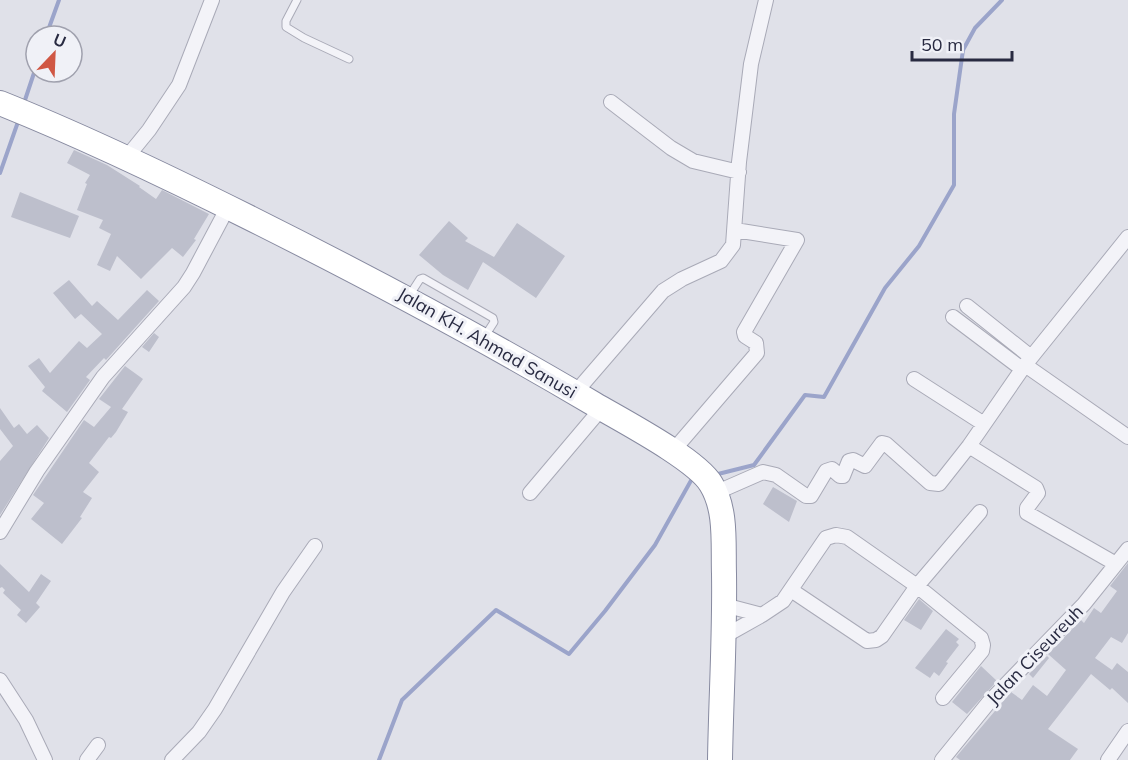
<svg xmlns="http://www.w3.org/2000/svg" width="1128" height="760" font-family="Mulish,sans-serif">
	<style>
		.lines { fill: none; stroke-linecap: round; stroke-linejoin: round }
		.stream { stroke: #9ba4ca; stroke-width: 4 }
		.building { fill: #bdbfcc }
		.lane-casing { stroke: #a9aab7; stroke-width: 9 }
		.street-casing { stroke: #a9aab7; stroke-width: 16 }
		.highway-casing { stroke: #878aa0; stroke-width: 26 }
		.lane { stroke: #f3f3f8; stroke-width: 7 }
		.street { stroke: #f3f3f8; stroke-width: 14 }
		.highway { stroke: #fff; stroke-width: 24 }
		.labels { text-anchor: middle; stroke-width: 6; stroke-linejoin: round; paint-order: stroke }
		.street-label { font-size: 18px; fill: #282a41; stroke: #f0f1f7 }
	</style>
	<rect width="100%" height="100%" fill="#e0e1e9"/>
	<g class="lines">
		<path class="stream" d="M46,36L59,0
			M24,103L36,67
			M0,173L19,119
			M714,475L754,465L805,395L824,397L885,288L919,246L954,185V114L963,50L975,28L1002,0
			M379,760L402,700L496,610L569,654L605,611L655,545L693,477"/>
	</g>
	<path class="building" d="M74,150L107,165L140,186L139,187L156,199L162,190L209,214L194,239L196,240L183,257L172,248L141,279L117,256L110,271L97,265L111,234L99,228L103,220L77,210L87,184L85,183L90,175L67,163Z
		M20,192L79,216L70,238L11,217Z
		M449,221L468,238L465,241L494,257L517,223L565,256L536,298L483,262L468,290L443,275L419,255Z
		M69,280L92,306L97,301L118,320L147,290L159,301L106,360L104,358L86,377L90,380L67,412L42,391L45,387L28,366L39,358L50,373L79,341L87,348L102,334L81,314L75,319L53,293Z
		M154,333L159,337L149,352L142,347Z
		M125,366L143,379L122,409L128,412L116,432L111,438L109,437L89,463L99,472L83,492L92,498L80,517L82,518L62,544L31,519L44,503L33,495L84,420L94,427L111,407L99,399Z
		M0,408L14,428L19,424L27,434L37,425L49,438L0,515V461L13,446L0,429Z
		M773,487L797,501L789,522L763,504Z
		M1128,563V633L1122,643L1111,637L1095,658L1112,670L1117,663L1128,672V703L1112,688L1110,690L1091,674L1048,729L1078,749L1070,760H960L956,757L1011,692L1022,700L1033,685L1047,696L1066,670L1048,654L1081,620L1084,623L1094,608L1101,613L1117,591L1110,586Z
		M0,564L29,592L41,574L51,581L36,603L40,607L26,623L17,615L21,610L3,593L5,590L2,587L0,588Z
		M919,599L933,611L921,630L904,620Z
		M946,629L959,639L956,642L959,645L946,662L948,663L939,676L934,672L930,678L915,668Z
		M1047,656L1049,658L1033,678L1029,674Z
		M981,666L997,681L967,714L952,702Z"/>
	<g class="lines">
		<defs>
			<path id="lane" d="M297,0L286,21V27L304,38L349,59
				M409,296L420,279L423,278L493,318L494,322L485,336"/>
			<path id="street" d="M611,102L671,148L693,161L739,172
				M127,157L149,130L179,85L212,0
				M967,306L1031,357
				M953,317L1022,369
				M1025,365L1128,437
				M914,379L984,424
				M575,393L663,291L682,279L721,261L733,245L739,162L751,64L766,0
				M969,446L1036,488L1038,493L1027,508V513L1116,564
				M672,452L757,353L756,343L745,336L744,332L797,240L735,230
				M530,493L601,409
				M715,493L763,472L776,475L806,496H811L826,471L832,469L840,476H843L849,461L853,460L865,466L882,443L886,444L930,483L939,484L969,446L1025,365L1128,237
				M0,532L37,471L103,377L184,287L193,273L228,207
				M791,590L867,641L876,640L882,636L917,586L980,512
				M724,605L762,615
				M723,637L762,615L783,601L826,538L836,535L847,537L917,586L981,638L983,645L982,651L943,698
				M0,680L26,720L45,760
				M87,760L98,745
				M172,760L199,732L215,709L283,592L315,546
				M942,760L989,702L1084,604L1128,549
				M1108,760L1128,731"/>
			<path id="highway" d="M0,103C85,137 166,176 248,217C366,276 481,337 594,404C621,420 696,459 711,484C727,510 723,544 724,574C725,636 721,698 720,760"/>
		</defs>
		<use href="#lane" class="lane-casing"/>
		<use href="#street" class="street-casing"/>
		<use href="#highway" class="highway-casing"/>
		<use href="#lane" class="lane"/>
		<use href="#street" class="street"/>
		<use href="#highway" class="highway"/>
	</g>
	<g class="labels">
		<g class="street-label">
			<text transform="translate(487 343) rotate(30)" y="6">Jalan KH. Ahmad Sanusi</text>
			<text transform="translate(1035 655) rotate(-46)" y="6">Jalan Ciseureuh</text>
		</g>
	</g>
	<g transform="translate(54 54) rotate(23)"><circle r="28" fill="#f0f1f7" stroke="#a0a1ae" stroke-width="1.5"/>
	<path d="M0-4.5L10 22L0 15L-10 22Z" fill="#d05744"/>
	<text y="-9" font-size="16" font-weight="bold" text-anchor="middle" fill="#282a41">U</text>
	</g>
	<path d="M912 51v9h100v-9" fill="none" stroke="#282a41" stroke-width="3"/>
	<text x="921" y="51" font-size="18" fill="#282a41" stroke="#f0f1f7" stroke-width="4.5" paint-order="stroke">50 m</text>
</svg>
